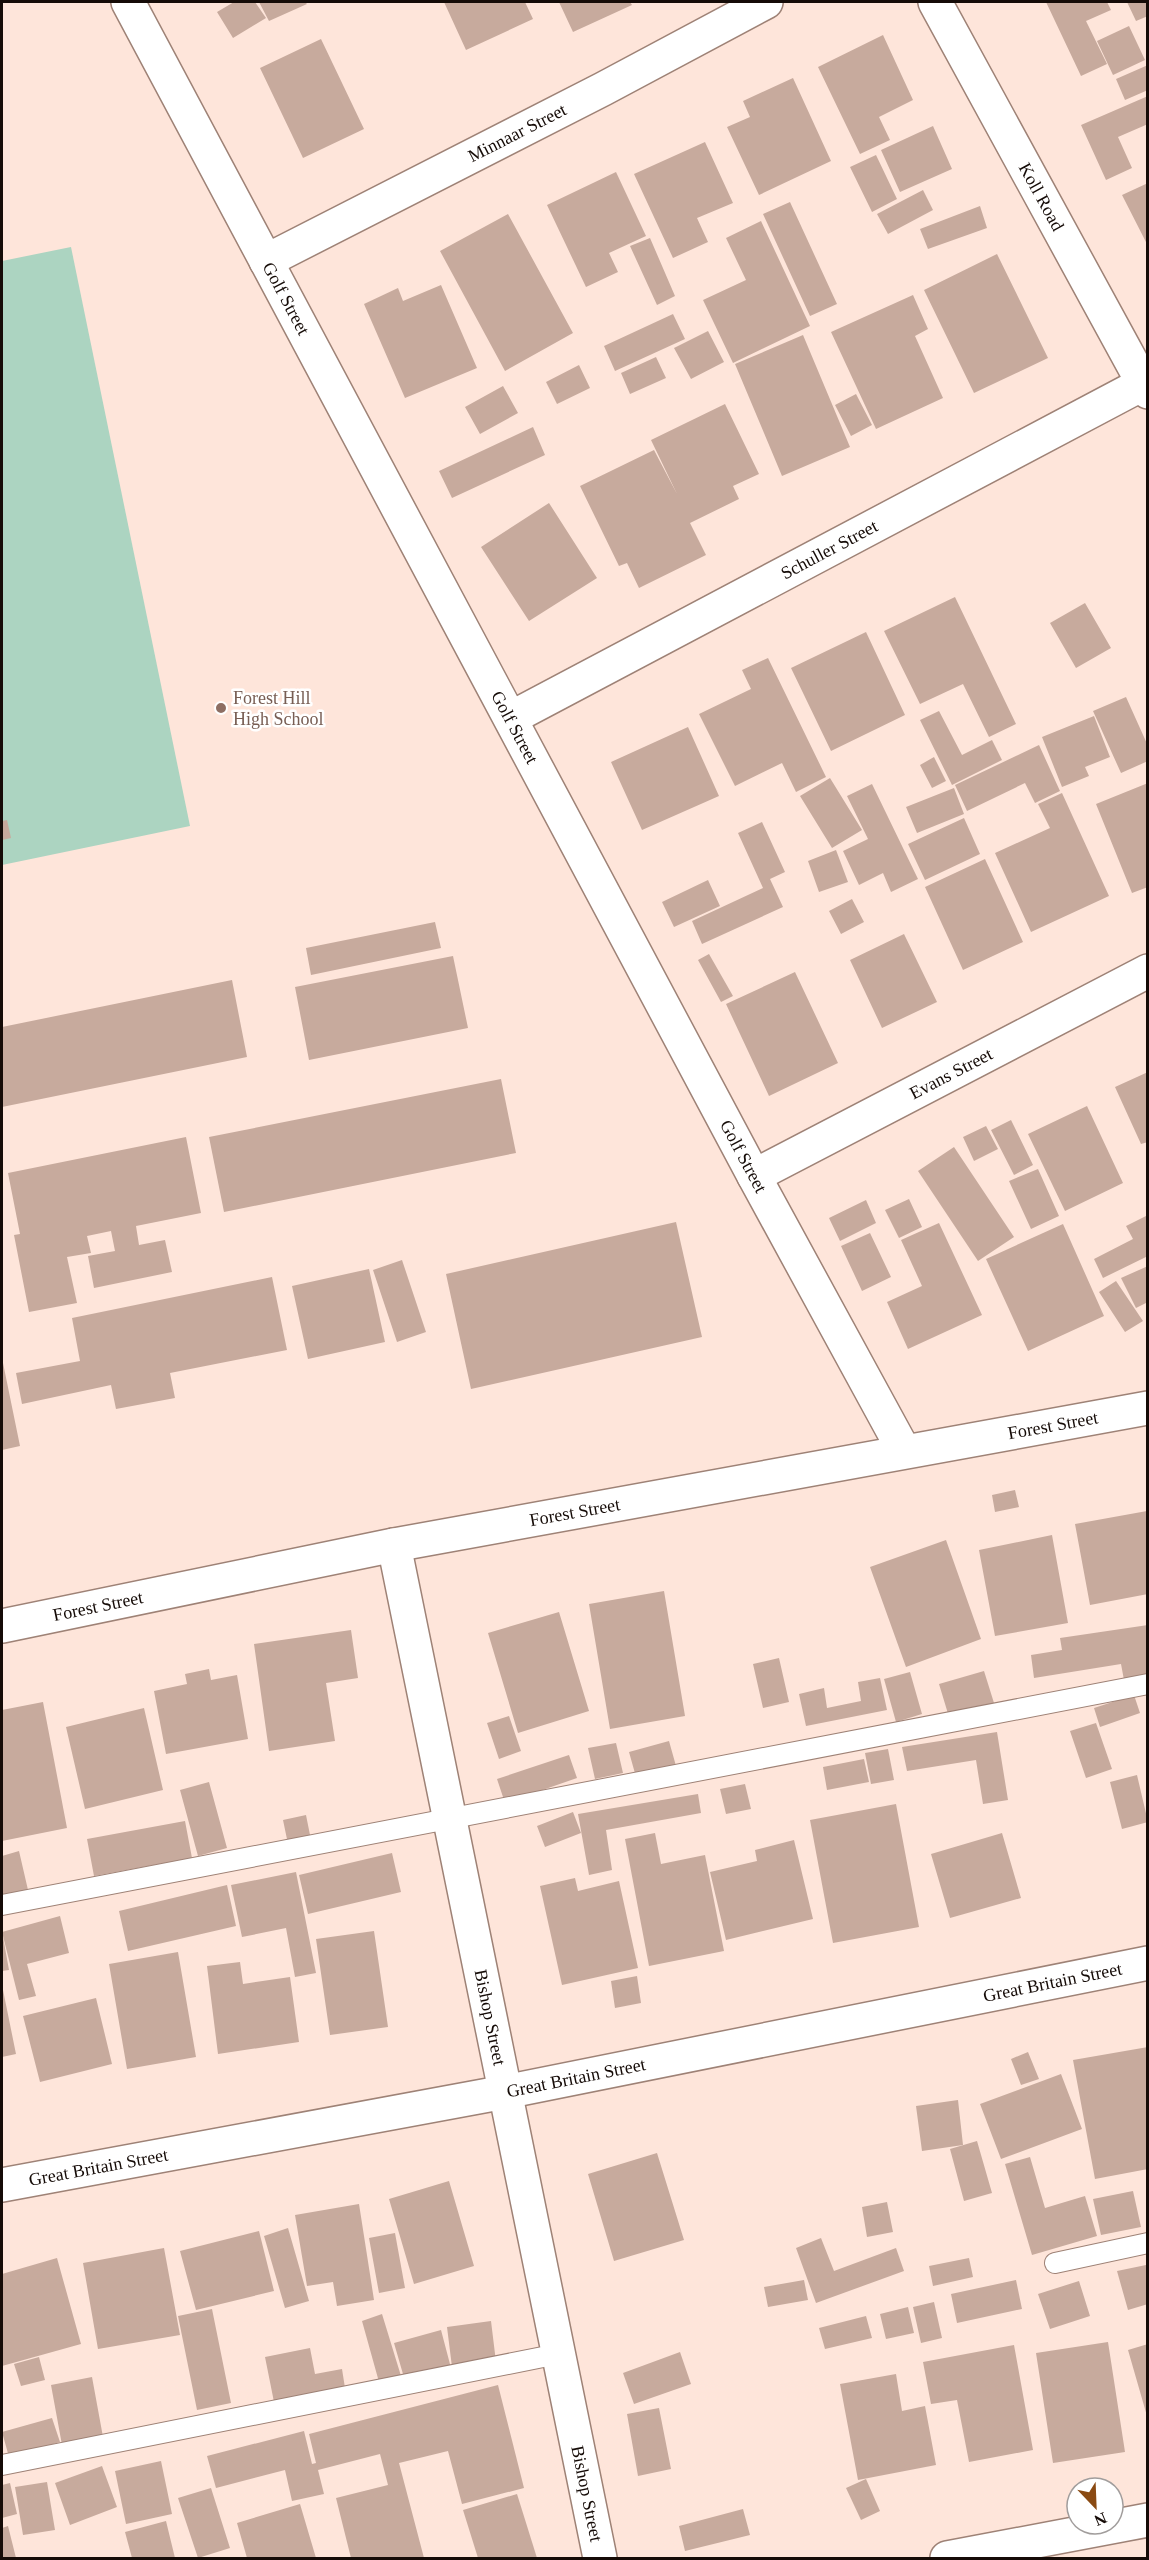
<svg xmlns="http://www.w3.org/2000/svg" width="1149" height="2560" font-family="'Times New Roman',serif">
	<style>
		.pitch { fill: #acd4c1 }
		.building { fill: #c7aa9d }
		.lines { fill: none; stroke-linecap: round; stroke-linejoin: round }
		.service-casing { stroke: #9e8276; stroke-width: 22 }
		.minor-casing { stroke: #9e8276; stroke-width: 36 }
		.service { stroke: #fff; stroke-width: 20 }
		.minor { stroke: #fff; stroke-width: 33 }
		.education-dot { fill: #8d6e63; stroke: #fff; stroke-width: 2 }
		.labels { text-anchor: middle; stroke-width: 5; stroke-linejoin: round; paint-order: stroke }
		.street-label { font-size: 18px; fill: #150b07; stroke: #fff }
		.education-label { font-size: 18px; fill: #785e54; stroke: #fff; text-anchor: start }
	</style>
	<rect width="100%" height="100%" fill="#fee5da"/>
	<path class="pitch" d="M71,247L190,826L2,865V261Z"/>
	<path class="building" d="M234,2H255L266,18L233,38L217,12Z
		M259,2H305L307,4L269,21Z
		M444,2H525L533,19L466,50Z
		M559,2H630L632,5L573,32Z
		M1046,2H1107L1111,10L1086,21L1107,64L1081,76Z
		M1127,2H1148V16L1136,21Z
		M1129,26L1145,60L1113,75L1097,41Z
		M883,35L913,100L879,117L890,140L860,154L818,67Z
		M321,39L364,129L303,158L260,68Z
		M1148,65V90L1125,100L1116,79Z
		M793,78L831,161L759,195L727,127L750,117L743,101Z
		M1148,96V124L1118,137L1132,168L1106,180L1081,125Z
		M933,126L952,169L900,192L881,150Z
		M705,142L733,203L697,218L708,242L673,258L634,174Z
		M876,155L897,199L872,212L850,167Z
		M616,172L646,236L609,253L618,272L586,287L547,205Z
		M1148,183V246L1122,195Z
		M923,190L933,210L888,234L877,214Z
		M790,202L837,304L810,316L763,214Z
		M980,206L987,228L928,249L920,229Z
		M508,214L573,333L505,371L440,251Z
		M761,221L810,326L733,363L703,300L746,280L726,238Z
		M650,238L675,296L657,305L630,246Z
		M997,254L1048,358L974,393L924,290Z
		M441,285L477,368L405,398L364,304L398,288L403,301Z
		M913,295L928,329L915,336L943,398L876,429L831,332Z
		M673,314L685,339L615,371L604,346Z
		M708,331L724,362L691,379L674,348Z
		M803,335L850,447L782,476L735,364Z
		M656,357L666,378L630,394L621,373Z
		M579,365L590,388L557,404L546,382Z
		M503,386L518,413L480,434L465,407Z
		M856,394L872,425L851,436L835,405Z
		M725,404L759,474L733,486L739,499L690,523L706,555L639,588L627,563L619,566L580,486L654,450L677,494L651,440Z
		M533,427L545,455L452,498L439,471Z
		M549,503L597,578L529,621L481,547Z
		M955,597L1016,724L989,737L963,684L920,704L884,631Z
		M1085,603L1111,648L1076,668L1050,623Z
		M866,632L905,715L831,751L791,668Z
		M768,658L826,777L796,792L782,763L735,786L699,714L751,689L742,670Z
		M1126,697L1148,746V761L1121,773L1093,711Z
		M939,711L962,755L992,740L1002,760L952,785L920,720Z
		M1094,716L1110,757L1085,767L1089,776L1062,787L1042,737Z
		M688,727L719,796L642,830L611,762Z
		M1039,745L1060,791L1035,803L1025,783L967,811L955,785Z
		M934,757L946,781L932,788L920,765Z
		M830,778L862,830L832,848L800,796Z
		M1148,783V887L1132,893L1096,804Z
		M872,784L918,879L891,892L883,873L859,885L843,851L868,839L847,796Z
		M954,788L964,814L917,833L906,807Z
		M1062,793L1109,896L1031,932L995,853L1050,828L1038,804Z
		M964,818L980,854L925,880L908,844Z
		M7,820L11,838L2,840V821Z
		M762,822L785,872L770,879L783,907L702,944L692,921L763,888L738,833Z
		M836,850L848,882L819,892L808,861Z
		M985,859L1023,942L963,970L925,887Z
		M708,880L720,906L674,927L662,902Z
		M852,899L864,922L841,934L829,911Z
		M435,922L441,948L311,975L306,948Z
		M904,934L937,1002L882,1028L850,960Z
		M709,954L733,996L721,1002L698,960Z
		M453,956L468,1028L309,1060L295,987Z
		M795,972L838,1063L769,1096L726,1004Z
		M232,980L247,1057L2,1107V1027Z
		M1148,1072V1142L1141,1144L1115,1087Z
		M501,1079L516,1153L224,1212L209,1137Z
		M1087,1106L1123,1183L1065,1211L1028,1134Z
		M1011,1120L1033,1165L1014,1175L991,1130Z
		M986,1126L998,1149L974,1161L963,1137Z
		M186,1137L201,1213L136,1226L139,1245L165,1240L172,1272L94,1288L88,1256L115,1251L111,1231L87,1236L91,1253L67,1257L77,1303L29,1312L14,1235L20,1234L8,1173Z
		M954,1147L1014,1237L978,1261L918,1171Z
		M1038,1169L1059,1216L1031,1229L1009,1181Z
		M909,1199L922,1227L899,1238L885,1210Z
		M866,1200L876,1223L840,1241L829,1218Z
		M1146,1216L1148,1256L1103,1278L1094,1259L1133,1239L1126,1226Z
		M676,1222L702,1337L471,1389L446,1274Z
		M939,1223L982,1315L908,1349L887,1302L922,1286L901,1240Z
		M1063,1224L1104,1316L1028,1351L986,1259Z
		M870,1233L891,1277L862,1291L841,1246Z
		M402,1260L426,1332L397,1342L373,1270Z
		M1148,1266V1302L1136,1308L1121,1278Z
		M369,1269L385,1342L308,1359L292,1286Z
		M272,1277L287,1350L170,1373L175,1398L116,1409L111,1385L22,1404L16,1373L80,1361L72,1318Z
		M1116,1281L1143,1321L1125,1332L1099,1292Z
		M2,1358L20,1446L2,1450Z
		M1015,1490L1019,1507L995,1512L992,1495Z
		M1147,1511L1148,1594L1090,1605L1075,1524Z
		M1052,1535L1068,1623L995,1636L979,1550Z
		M946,1540L981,1639L906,1667L870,1567Z
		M664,1591L685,1716L610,1729L589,1604Z
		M559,1612L589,1711L518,1733L488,1633Z
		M1148,1625V1676L1124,1680L1121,1664L1034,1678L1031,1655L1062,1650L1060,1638Z
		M351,1630L358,1678L326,1683L335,1741L269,1751L254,1644Z
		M779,1658L789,1702L763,1708L753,1664Z
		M209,1669L211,1680L237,1675L248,1739L166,1754L154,1691L187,1684L185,1674Z
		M984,1671L994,1703L949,1717L939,1684Z
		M910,1672L922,1714L896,1722L884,1679Z
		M880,1678L887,1710L806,1726L799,1694L824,1688L827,1708L861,1701L858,1682Z
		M1134,1695L1140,1713L1100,1727L1094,1708Z
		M43,1702L67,1828L2,1841V1710Z
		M144,1708L163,1790L85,1809L66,1727Z
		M509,1716L521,1751L499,1759L487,1723Z
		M1096,1723L1112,1769L1086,1778L1070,1731Z
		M997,1732L1008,1800L983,1804L976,1760L907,1771L902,1747Z
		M669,1741L676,1766L636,1777L629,1752Z
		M616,1743L623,1773L595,1779L588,1748Z
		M888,1749L894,1780L871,1784L865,1753Z
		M569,1755L577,1778L505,1803L497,1779Z
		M864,1759L869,1782L827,1790L823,1767Z
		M1137,1775L1148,1822L1122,1829L1110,1782Z
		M209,1782L227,1848L198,1856L180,1790Z
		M745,1784L751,1809L726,1814L720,1789Z
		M698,1794L701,1813L606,1830L612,1870L589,1875L578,1814Z
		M896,1804L919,1927L833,1943L810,1820Z
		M573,1812L581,1833L545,1847L537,1826Z
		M306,1815L311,1840L288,1844L283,1820Z
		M185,1821L192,1858L94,1876L87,1839Z
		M655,1833L661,1864L705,1855L724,1951L649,1966L625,1839Z
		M1002,1833L1021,1898L950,1918L931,1854Z
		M794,1840L813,1919L726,1940L710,1872L757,1861L755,1850Z
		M19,1851L28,1890L2,1897V1856Z
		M392,1853L401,1892L308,1914L299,1875Z
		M296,1872L316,1973L295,1977L286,1928L242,1937L231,1885Z
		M575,1878L578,1891L619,1881L638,1968L562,1985L540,1886Z
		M227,1885L236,1926L128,1951L119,1911Z
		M60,1916L69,1953L27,1964L36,1996L19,2000L2,1932Z
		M374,1931L388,2027L330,2035L316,1939Z
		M3,1937L9,1970L2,1971V1937Z
		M178,1952L196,2057L127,2069L109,1964Z
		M240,1962L243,1984L290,1977L299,2042L218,2054L207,1966Z
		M637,1976L641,2003L615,2008L611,1981Z
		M2,1985L16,2054L2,2057Z
		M96,1998L112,2064L40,2082L23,2016Z
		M1148,2047V2169L1095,2179L1073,2060Z
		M1028,2052L1039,2079L1021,2085L1011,2059Z
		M1061,2074L1082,2129L1001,2159L980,2104Z
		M958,2100L963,2145L922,2151L916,2106Z
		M977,2141L992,2193L964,2201L950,2149Z
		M657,2153L684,2240L614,2261L588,2174Z
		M1030,2157L1045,2208L1085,2196L1097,2236L1032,2255L1005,2164Z
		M449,2181L474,2266L414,2284L389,2199Z
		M1133,2191L1141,2227L1101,2235L1093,2199Z
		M887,2202L893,2232L867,2237L862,2207Z
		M359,2204L374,2300L337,2306L333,2282L307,2286L295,2215Z
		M288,2228L309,2301L285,2308L264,2236Z
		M259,2231L274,2291L196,2310L180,2251Z
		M395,2233L405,2288L379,2293L369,2238Z
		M821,2238L834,2271L896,2248L904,2271L816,2303L796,2248Z
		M164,2248L180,2335L98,2349L83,2263Z
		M57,2258L81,2344L2,2366V2274Z
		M969,2258L973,2277L933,2286L929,2266Z
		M1146,2265L1148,2304L1128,2310L1117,2271Z
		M804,2280L808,2300L768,2307L764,2287Z
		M1016,2280L1022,2309L957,2323L951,2294Z
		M1079,2281L1090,2316L1050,2329L1038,2294Z
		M934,2302L942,2338L921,2343L913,2307Z
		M908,2307L914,2333L886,2339L880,2314Z
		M212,2309L231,2403L197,2410L178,2316Z
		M382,2314L401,2376L379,2382L362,2321Z
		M866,2316L872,2338L825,2349L819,2328Z
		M491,2321L496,2362L452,2367L447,2327Z
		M441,2330L451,2368L405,2381L394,2343Z
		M1108,2342L1125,2452L1053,2463L1036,2353Z
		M1148,2344V2416H1147L1128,2350Z
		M1014,2345L1033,2450L969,2462L957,2400L931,2404L923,2362Z
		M310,2348L315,2374L342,2369L345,2388L274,2402L265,2357Z
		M680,2352L691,2384L634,2404L623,2373Z
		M39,2357L45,2380L21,2386L14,2364Z
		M896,2374L902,2411L925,2406L936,2465L858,2480L840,2384Z
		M92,2377L103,2437L62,2445L51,2385Z
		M498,2385L524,2488L462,2504L448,2451L399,2463L424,2558H351L336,2498L388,2485L380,2454L318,2470L324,2494L292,2501L285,2470L216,2488L207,2456L304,2431L312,2464L316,2463L309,2434Z
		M659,2408L671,2469L638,2476L627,2414Z
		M52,2418L60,2442L9,2457L2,2432Z
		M161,2461L172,2514L126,2524L115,2471Z
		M102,2466L117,2507L70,2525L55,2483Z
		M866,2479L880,2511L861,2520L846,2488Z
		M47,2482L55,2530L23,2535L15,2487Z
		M10,2483L17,2514L2,2518V2485Z
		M211,2488L230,2548L198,2558L178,2498Z
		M517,2494L537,2558H478L463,2510Z
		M300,2504L316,2558H247L237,2523Z
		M743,2509L750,2535L685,2551L679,2526Z
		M166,2521L175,2558H132L125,2532Z
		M8,2526L16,2558H2V2528Z"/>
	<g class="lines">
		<defs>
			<path id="service" d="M2,1905C383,1830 766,1760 1148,1684
				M1055,2263L1148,2243
				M2,2465L558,2354"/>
			<g id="minor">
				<path id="s1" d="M128,2L754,1176L904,1451"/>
				<path id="s2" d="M935,2L1148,392"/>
				<path id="s3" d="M266,261L603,89L766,2"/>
				<path id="s4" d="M511,718L1148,381"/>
				<path id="s5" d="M754,1176L1148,971"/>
				<path id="s6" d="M394,1545L600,2558"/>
				<path id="s7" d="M2,1626L394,1545L1148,1408"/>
				<path id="s8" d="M2,2185L505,2092L1148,1963"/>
				<path d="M947,2558L1148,2520"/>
			</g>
		</defs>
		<use href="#service" class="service-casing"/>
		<use href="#minor" class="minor-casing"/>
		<use href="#service" class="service"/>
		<use href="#minor" class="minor"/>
	</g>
	<circle class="education-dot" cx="221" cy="708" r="6"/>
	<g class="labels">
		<g class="street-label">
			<text dy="6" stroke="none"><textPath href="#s3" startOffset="282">Minnaar Street</textPath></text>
			<text dy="6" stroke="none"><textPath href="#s2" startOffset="222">Koll Road</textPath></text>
			<text dy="6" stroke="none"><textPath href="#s1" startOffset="336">Golf Street</textPath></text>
			<text dy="6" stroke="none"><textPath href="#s4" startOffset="360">Schuller Street</textPath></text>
			<text dy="6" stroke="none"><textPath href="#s1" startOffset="822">Golf Street</textPath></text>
			<text dy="6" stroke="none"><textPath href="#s5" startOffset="222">Evans Street</textPath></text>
			<text dy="6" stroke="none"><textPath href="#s1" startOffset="1308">Golf Street</textPath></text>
			<text dy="6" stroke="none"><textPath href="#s7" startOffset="1070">Forest Street</textPath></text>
			<text dy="6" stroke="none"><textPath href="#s7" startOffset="584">Forest Street</textPath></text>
			<text dy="6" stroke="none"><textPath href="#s7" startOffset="98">Forest Street</textPath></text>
			<text dy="6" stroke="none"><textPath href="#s8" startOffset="1070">Great Britain Street</textPath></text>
			<text dy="6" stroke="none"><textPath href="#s6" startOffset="482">Bishop Street</textPath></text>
			<text dy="6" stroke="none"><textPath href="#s8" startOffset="584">Great Britain Street</textPath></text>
			<text dy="6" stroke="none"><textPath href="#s8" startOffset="98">Great Britain Street</textPath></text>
			<text dy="6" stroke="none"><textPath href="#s6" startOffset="968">Bishop Street</textPath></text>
		</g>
		<g class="education-label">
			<text x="233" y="704">Forest Hill<tspan x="233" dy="21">High School</tspan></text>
		</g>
	</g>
	<rect width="1149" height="2560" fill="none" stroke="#150b07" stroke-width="6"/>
	<g transform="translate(1095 2506) rotate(157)"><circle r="28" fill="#ffffff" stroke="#a19d9c" stroke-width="1.5"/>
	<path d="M0-4.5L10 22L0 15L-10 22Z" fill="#8a4a12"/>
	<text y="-9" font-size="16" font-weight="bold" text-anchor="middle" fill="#150b07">N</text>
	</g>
</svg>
